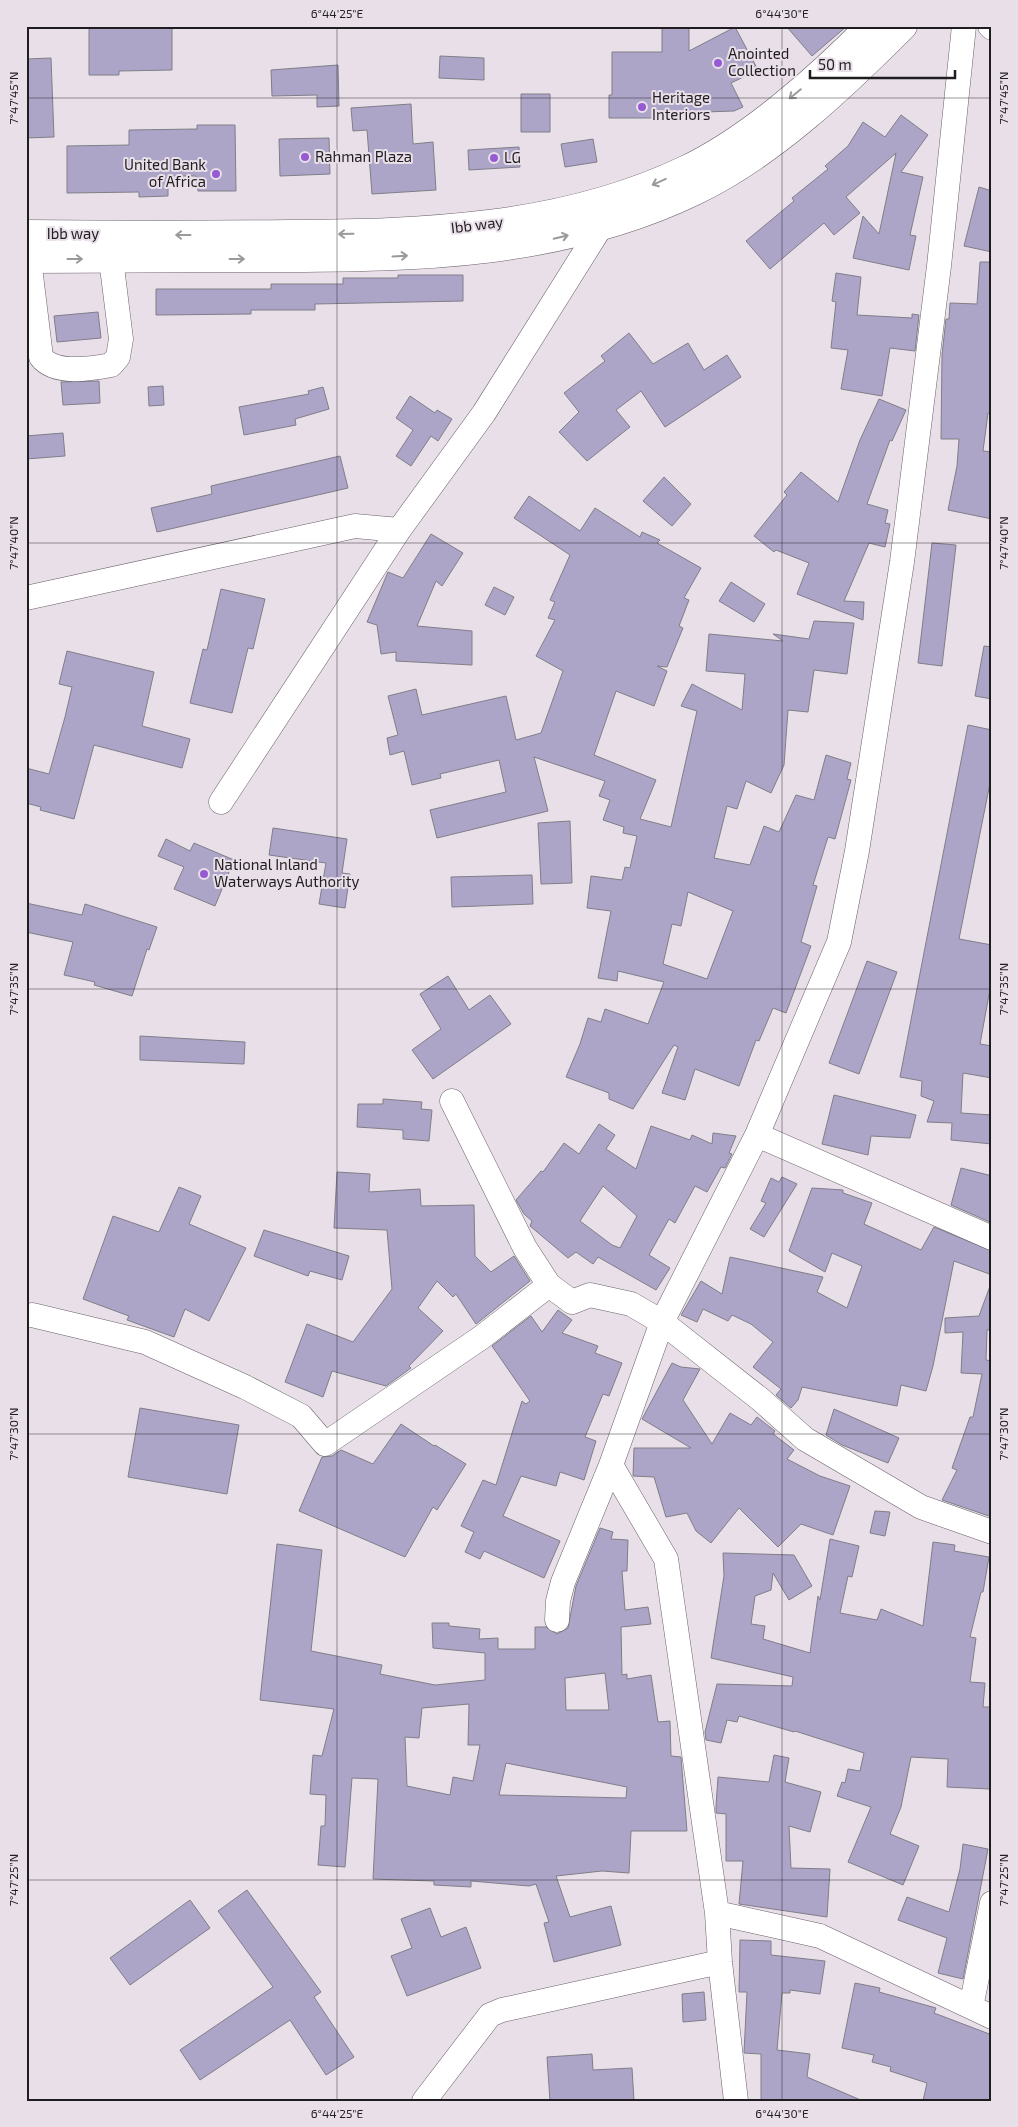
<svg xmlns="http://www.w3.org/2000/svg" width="1018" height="2127" font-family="'Exo 2',sans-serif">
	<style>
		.building { fill: #aca5c8; stroke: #807e88; fill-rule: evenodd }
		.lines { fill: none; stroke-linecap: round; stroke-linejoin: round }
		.minor-casing { stroke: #6a6169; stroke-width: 25 }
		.highway-casing { stroke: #6a6169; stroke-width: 29 }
		.minor { stroke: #fff; stroke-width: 24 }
		.highway { stroke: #fff; stroke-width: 28 }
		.oneway { stroke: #9b999b }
		.ticks { fill: none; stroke: #201d20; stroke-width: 1; stroke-opacity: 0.45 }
		.poi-dot { fill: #965bd2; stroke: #e9dfe8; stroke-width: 2 }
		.labels { text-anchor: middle; stroke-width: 4; stroke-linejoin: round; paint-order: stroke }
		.poi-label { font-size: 15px; fill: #201d20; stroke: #e9dfe8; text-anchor: start }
		.street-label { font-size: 15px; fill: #201d20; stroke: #e9dfe8 }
		.neatline { fill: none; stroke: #201d20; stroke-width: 2 }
		.ticks-label { font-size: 12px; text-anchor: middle; fill: #201d20 }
	</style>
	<rect width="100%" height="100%" fill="#e9dfe8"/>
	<path class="building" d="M89,26H172V70L119,71V75H89Z
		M662,26H689V51L735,27L758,70L731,83L743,107L734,111L675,113V118H609V95H612V52H662Z
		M786,26H847L812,56Z
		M440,56L484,58V80L439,78Z
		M51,58L54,137L26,138V59Z
		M338,65L339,106L317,107V95L272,96L271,70Z
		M521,94H550V132H521Z
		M411,104L413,144L433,142L436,190L372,194L367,130L353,131L351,108Z
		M901,115L928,135L901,172L923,177L910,235L916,236L909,270L853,258L863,216L879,234L896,153L846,197L860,213L834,235L824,223L770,269L746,241L794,201L792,198L828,169L825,166L848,146L863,122L885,137Z
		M197,125H235L236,191H198L196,176H168V196L139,197V192L67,193V146L129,145V130L197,129Z
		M329,138L330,174L280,176L279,139Z
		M593,139L597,162L565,167L561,144Z
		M519,147L520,167L469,170L468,150Z
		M979,187L992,191V252L964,246Z
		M980,262H992V414L988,413L983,451L992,452V519L948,510L957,466L959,439H941L942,355L946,319H949L950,303L977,304Z
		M836,273L861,277L857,315L912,318V314L919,315L915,351L890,348L882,396L841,389L848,350L831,348L836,302L832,301Z
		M398,275H463V301L315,304V310H251V314L156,315V289H271V284H343V278H398Z
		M98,312L101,338L57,342L54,316Z
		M629,333L653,364L688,343L704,370L727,355L741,377L665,427L641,391L616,410L630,427L587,461L559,432L579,412L564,393L605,361L601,356Z
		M99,381L100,403L63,405L61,382Z
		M163,386L164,405L149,406L148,387Z
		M323,387L329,409L295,419L296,425L244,435L239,407L309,394L308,391Z
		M410,396L435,413L437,410L452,419L438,441L431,436L411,466L396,456L413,430L396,418Z
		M879,399L906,410L892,441L890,440L867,504L888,510L885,523L890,524L885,547L869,543L844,601L864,602L863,620L797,594L809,563L776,550L774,552L754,536L787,495L784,492L801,472L838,502L860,440Z
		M63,433L65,456L26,459V436Z
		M340,456L348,488L157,532L151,508L212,494L211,486Z
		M664,477L691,504L672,526L643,501Z
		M529,496L580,531L595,508L640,537L642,532L660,540L657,543L701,568L684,598L689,600L679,626L683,628L667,667L657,666L667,671L654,706L616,691L594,755L656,780L640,819L671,827L697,711L681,706L692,684L742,710L745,674L706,671L709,634L783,641L773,634L809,639L814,621L854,623L847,674L814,670L808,712L788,710L784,765L771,793L746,781L737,809L727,806L714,858L750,865L764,826L779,832L796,795L814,800L826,755L851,763L847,779L851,780L835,839L828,837L813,885L817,886L801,942L811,946L786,1013L773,1008L759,1041L756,1040L739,1086L695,1069L685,1100L662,1093L678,1047L674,1045L633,1109L609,1099V1093L566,1077L580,1044L588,1018L601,1022L605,1009L648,1024L664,982L618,971L617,981L598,978L611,911L587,908L591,876L622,880L625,867L630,868L637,836L623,833L624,827L603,820L610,800L599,796L605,781L534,757L548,811L437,838L430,810L506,792L499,760L440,774L441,778L412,785L404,751L390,755L387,738L398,735L388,696L416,689L422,715L506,696L516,740L541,733L563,671L536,656L555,620L548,618L555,602L550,600L570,555L514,518ZM688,892L733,911L707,979L663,964L672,924L681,926Z
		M431,534L463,553L442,586L436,581L417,626L472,631V665L396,661V652L381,654L377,625L367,622L388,572L403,578Z
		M932,543L956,545L942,666L918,663Z
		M731,582L765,604L754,622L719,601Z
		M494,587L514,597L505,615L485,605Z
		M221,589L265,599L253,649L248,648L232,713L190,703L203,649L207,650Z
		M984,646L992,647V699L975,696Z
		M67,651L154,672L142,726L190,739L182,768L94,745L74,819L40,810L41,807L26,803V768L49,774L65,717L72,687L59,684Z
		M968,725L992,730V773L959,939L992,945V978L980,1044L992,1046V1078L963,1073L961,1113L992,1115V1144L951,1140L952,1123L927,1122L934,1101L921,1096L922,1081L900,1077Z
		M570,821L572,883L541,884L538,823Z
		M273,828L347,839L342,873L350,874L345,908L319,904L326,863L269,855Z
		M166,839L190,851L194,843L234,860L215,906L174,889L184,867L158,856Z
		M532,875L533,904L452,907L451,877Z
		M26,903L82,915L85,904L157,927L149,950L147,949L132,996L94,985L95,982L64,975L73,942L26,932Z
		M867,961L897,972L859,1074L829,1063Z
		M448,976L469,1010L490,995L511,1024L433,1079L412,1050L441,1029L420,994Z
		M140,1036L245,1042L244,1064L140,1060Z
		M834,1095L916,1115L910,1138L871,1136L868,1155L822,1144Z
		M383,1099L422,1102L421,1109L432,1110L429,1141L403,1139V1130L357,1127L358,1104H383Z
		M599,1124L615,1135L606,1149L636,1169L651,1126L690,1140L692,1135L712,1144L713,1133L736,1136L729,1153L732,1154L725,1168L721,1167L707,1192L695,1186L675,1223L669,1219L649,1255L670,1268L656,1290L598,1257L593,1264L576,1252L568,1258L530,1226L532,1221L524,1214L516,1200L541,1171L543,1172L564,1143L579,1154ZM603,1186L637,1216L620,1248L612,1245L580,1221Z
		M961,1168L992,1176V1223L951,1205Z
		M337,1172L370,1174L369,1192L420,1189L421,1206L474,1205L475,1256L491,1272L514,1256L530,1281L476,1324L456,1294L453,1297L437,1281L418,1308L443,1331L409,1366L411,1368L386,1386L332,1371L323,1397L285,1382L307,1324L353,1342L392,1289L387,1230L334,1228Z
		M782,1177L797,1184L764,1237L750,1229L766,1203L761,1201L771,1178L779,1182Z
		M179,1187L201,1196L189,1224L246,1248L209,1321L185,1309L174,1337L127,1320L129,1316L83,1299L113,1216L159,1232Z
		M812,1188L843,1190V1193L872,1203L864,1224L921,1250L934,1227L992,1251V1275L954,1261L933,1366L926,1391L901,1385L897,1406L802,1387L798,1400L791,1408L776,1395L781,1389L753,1367L773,1342L751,1324L732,1315L728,1321L703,1309L697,1322L681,1315L701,1281L722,1294L730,1257L823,1277L817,1292L847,1308L862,1266L832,1253L825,1272L789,1251Z
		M264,1230L349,1256L342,1280L310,1271L308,1276L254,1256Z
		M990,1286H992V1330H987L986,1360L992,1361V1517L942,1500L957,1470L952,1468L970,1417H973L982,1374L961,1373L963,1332L945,1333V1318L979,1316Z
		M558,1310L572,1320L562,1333L598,1346L595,1353L622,1363L609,1396L603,1394L585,1437L596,1441L584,1480L560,1472L556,1486L521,1476L503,1516L560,1541L544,1578L484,1551L480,1559L465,1552L474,1532L461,1526L483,1480L496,1485L522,1401L526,1404L530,1401L492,1346L531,1316L542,1332Z
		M672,1363L681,1367L700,1369L683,1400L712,1444L730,1413L751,1425L757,1417L775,1431L773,1434L794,1450L787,1459L820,1476L850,1486L833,1535L801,1524L778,1547L739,1508L711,1543L696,1531L687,1513L666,1517L654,1477L633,1476L634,1448H691L642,1419Z
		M140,1408L239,1425L227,1494L128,1477Z
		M834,1409L899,1438L888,1463L842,1445L826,1435Z
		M401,1424L434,1446L435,1445L466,1464L437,1510L433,1507L405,1557L299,1511L322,1457L332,1456L341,1450L373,1464Z
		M875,1511L890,1512L885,1536L870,1533Z
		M600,1528L613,1532L611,1539L628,1540L627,1571H622L625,1610L648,1607L651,1624L621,1627L622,1675L627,1674V1679L651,1675L658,1722L670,1721L671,1756L681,1757L687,1831H631L629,1873L602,1871L556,1876L570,1917L611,1906L621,1945L554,1962L544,1923L549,1922L536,1884L529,1886L471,1881V1887L434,1885V1881L373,1879L378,1779L352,1778L345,1867L318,1865L321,1826H325L326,1795L310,1794L313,1755L322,1756L334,1709L260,1700L277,1544L322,1550L311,1651L382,1665L380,1674L435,1685L485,1680V1653L433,1648L432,1623H449V1626L480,1629L479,1639L498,1638V1649H535V1627H546L557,1634L568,1628L576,1586ZM605,1673L609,1710H566L565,1678ZM469,1704L468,1745H480L473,1781L453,1777L450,1795L407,1786L405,1737L419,1738L422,1708ZM506,1763L627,1787L626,1798L499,1795Z
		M830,1539L859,1546L852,1577L848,1576L840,1613L877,1620L881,1609L923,1626L933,1542L955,1545L954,1551L989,1557L983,1592H981L970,1637L976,1638L970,1682L985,1683L983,1707H991L990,1789L947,1787L948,1759L911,1757L901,1807L890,1834L919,1846L903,1885L848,1862L871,1807L837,1796L842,1782L845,1783L848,1769L860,1771L864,1753L795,1731L794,1732L739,1716L737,1722L727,1720L721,1743L706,1740L705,1732L717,1684L792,1686L793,1677L711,1658L724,1576L723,1553L794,1555L812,1586L789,1600L773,1573L771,1590L755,1596L751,1624L765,1626L763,1639L810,1653L818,1596L820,1600Z
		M774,1755L789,1758L785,1782L821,1792L810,1832L789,1826L791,1868L830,1869L827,1917L739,1904L743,1861H726V1814L716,1813V1806L718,1777L769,1782Z
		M963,1844L988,1849L963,1979L938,1973L947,1938L898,1920L907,1897L949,1912L960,1869Z
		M247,1890L321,1992L314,1997L354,2057L326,2075L290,2020L200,2080L180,2050L273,1987L218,1911Z
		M190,1900L210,1928L130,1985L110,1958Z
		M430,1908L441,1937L466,1927L481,1968L407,1996L391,1956L412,1948L401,1919Z
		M740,1940L771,1941V1955L825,1961L820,1994L790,1990V1993H782L777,2050L810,2054L807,2077L863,2101H761V2054L744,2053L747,1992H739Z
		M855,1983L880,1988L879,1992L936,2008L934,2013L992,2035V2101H923L927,2083L890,2071L891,2067L872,2062L874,2055L842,2048Z
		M704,1992L706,2020L683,2022L682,1994Z
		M592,2054L593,2070L632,2068L634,2101H550L547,2057Z"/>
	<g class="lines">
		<defs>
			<path id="minor" d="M990,26L992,28
				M29,259L41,357C55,375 90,369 111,365L118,357L121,339L111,259
				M26,598L355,526L399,530
				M221,802L399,530L484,413L600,228L595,215
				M452,1101L525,1248L549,1285L572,1302L590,1295L631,1304L662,1322L760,1399L805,1439L921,1507L992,1532
				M757,1135L992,1238
				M26,1316L32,1315L145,1342L245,1387L301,1416L325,1444L482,1337L549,1285
				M557,1620L558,1601L563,1582L611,1465
				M717,1913L820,1936L992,2017
				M971,2007L992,1903
				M424,2101L490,2015L502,2010L720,1962
				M736,2101L720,1962L717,1913L666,1559L611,1465L662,1322L757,1135L839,942L857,851L902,562L939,266L964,26"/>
			<path id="highway" d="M26,234C114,235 202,235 289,234C424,233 561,229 685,170C749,140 820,77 870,26
				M26,259C109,259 191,259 273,258C417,258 563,255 695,191C772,154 843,86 903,26"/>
		</defs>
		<use href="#minor" class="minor-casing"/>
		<use href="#highway" class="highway-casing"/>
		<use href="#minor" class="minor"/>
		<use href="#highway" class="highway"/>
	</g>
	<defs><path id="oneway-shaft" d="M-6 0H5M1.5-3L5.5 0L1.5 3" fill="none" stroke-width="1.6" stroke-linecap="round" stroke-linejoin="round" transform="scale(1.25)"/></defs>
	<g class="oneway">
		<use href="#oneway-shaft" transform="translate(795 94) rotate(141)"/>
		<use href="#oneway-shaft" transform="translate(659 182) rotate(156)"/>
		<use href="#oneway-shaft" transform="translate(346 234) rotate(179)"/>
		<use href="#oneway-shaft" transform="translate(183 235) rotate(-180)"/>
		<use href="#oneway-shaft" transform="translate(561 237) rotate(-13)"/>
		<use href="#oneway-shaft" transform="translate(400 256) rotate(-3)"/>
		<use href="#oneway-shaft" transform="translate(75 259)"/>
		<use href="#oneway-shaft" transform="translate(237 259)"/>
	</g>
	<path class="ticks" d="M337,26V2101M782,26V2101M26,98H992M26,543H992M26,989H992M26,1434H992M26,1880H992"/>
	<g class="poi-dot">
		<circle cx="718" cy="63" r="5"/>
		<circle cx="642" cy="107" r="5"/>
		<circle cx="305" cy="157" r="5"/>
		<circle cx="494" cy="158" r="5"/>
		<circle cx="216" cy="174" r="5"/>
		<circle cx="204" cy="874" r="5"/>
	</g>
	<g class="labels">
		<g class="poi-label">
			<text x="728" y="59">Anointed<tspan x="728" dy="17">Collection</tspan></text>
			<text x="652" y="103">Heritage<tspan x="652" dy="17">Interiors</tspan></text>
			<text x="315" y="162">Rahman Plaza</text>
			<text x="504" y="163">LG</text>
			<text x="206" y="170" text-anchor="end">United Bank<tspan x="206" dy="17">of Africa</tspan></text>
			<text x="214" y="870">National Inland<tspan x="214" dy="17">Waterways Authority</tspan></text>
		</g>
		<g class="street-label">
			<text transform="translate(477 225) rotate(-7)" y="5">Ibb way</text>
			<text x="73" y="239">Ibb way</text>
		</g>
	</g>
	<rect width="1018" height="2127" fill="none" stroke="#e9dfe8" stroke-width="55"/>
	<path d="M810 70v8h145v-8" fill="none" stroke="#201d20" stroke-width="2.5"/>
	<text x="818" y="70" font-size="15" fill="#201d20" stroke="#e9dfe8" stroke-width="4" paint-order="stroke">50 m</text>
	<rect x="28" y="28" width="962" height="2072" class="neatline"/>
	<g class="ticks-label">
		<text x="337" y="18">6°44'25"E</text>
		<text x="782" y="18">6°44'30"E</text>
		<text transform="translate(14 98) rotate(-90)" y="4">7°47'45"N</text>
		<text transform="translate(1004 98) rotate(-90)" y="4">7°47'45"N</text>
		<text transform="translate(14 543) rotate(-90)" y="4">7°47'40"N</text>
		<text transform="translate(1004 543) rotate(-90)" y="4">7°47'40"N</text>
		<text transform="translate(14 989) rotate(-90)" y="4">7°47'35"N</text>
		<text transform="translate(1004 989) rotate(-90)" y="4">7°47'35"N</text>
		<text transform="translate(14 1434) rotate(-90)" y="4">7°47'30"N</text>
		<text transform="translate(1004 1434) rotate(-90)" y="4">7°47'30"N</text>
		<text transform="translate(14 1880) rotate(-90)" y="4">7°47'25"N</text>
		<text transform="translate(1004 1880) rotate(-90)" y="4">7°47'25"N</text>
		<text x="337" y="2118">6°44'25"E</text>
		<text x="782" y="2118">6°44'30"E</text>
	</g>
</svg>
